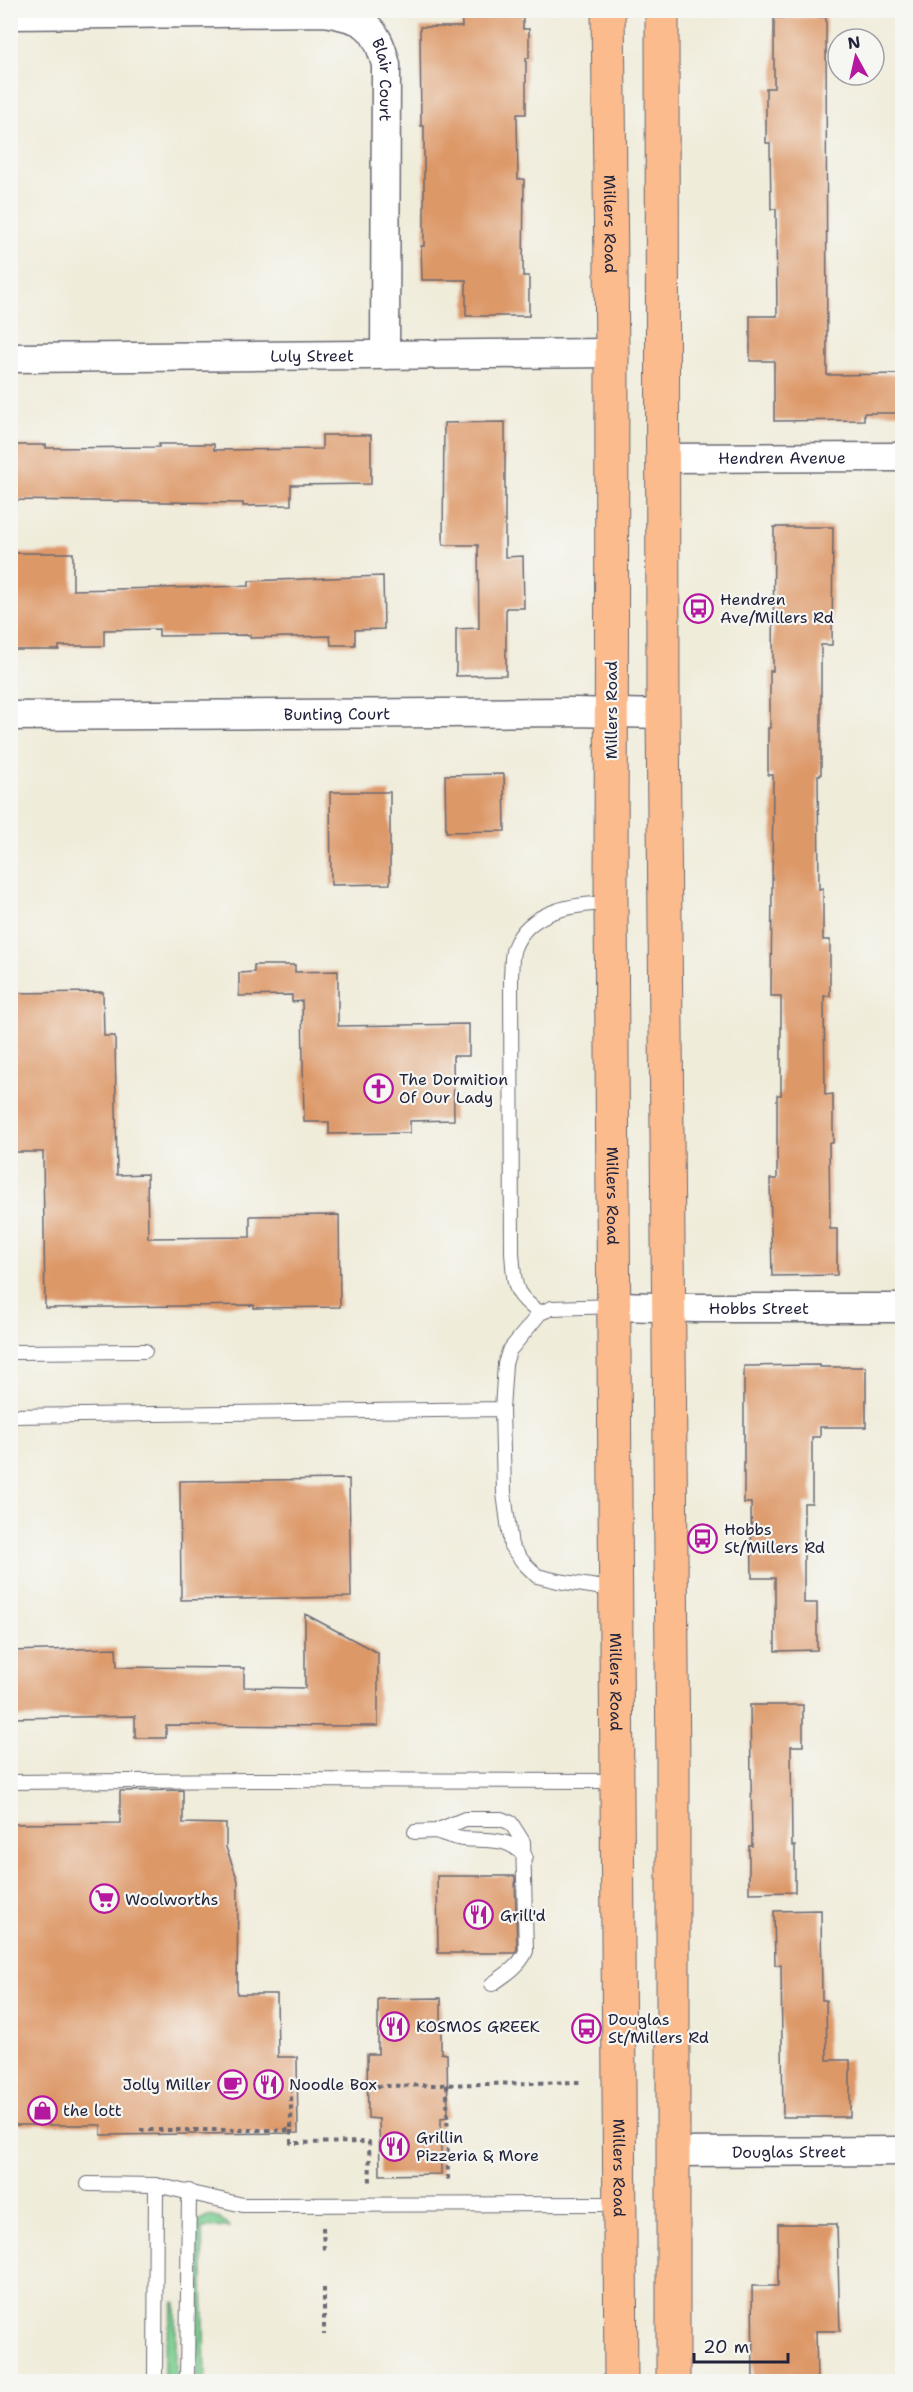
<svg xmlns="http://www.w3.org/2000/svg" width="913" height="2392" font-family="'Shantell Sans',sans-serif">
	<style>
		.green { fill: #79cd8f; stroke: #4e7865; stroke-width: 1.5 }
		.building { fill: #dd9867 }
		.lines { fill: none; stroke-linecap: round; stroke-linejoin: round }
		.lane-casing { stroke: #6a6973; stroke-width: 16 }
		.street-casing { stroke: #6a6973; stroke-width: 31 }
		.primary-casing { stroke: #6a6973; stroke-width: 35 }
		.path { stroke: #6a6973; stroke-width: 4; stroke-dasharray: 4.5 4.5; stroke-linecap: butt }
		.lane { stroke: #fff; stroke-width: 14 }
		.street { stroke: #fff; stroke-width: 28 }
		.primary { stroke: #fbbb8d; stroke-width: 33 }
		.labels { text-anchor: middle; stroke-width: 4.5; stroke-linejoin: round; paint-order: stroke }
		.street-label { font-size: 16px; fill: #22223b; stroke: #f6f6f2 }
		.poi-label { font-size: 16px; fill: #22223b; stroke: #f6f6f2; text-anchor: start }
	</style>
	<rect width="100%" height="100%" fill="#f6f6f2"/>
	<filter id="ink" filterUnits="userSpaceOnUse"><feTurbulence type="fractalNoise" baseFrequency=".0167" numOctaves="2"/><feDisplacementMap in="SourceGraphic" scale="12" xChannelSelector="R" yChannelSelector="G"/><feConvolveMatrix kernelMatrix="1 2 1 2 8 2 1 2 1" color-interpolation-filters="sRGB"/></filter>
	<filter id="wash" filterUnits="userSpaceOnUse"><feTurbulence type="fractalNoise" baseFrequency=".008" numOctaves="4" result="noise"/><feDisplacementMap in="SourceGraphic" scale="24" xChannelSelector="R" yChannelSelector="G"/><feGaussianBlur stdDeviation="1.35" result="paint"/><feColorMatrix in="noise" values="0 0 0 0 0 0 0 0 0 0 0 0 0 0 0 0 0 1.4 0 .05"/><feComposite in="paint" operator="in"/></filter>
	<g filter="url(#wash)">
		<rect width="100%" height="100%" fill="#f0ecda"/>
		<path class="green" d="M208,2216C218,2217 223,2219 229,2227L202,2228L205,2381H197L196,2231C197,2223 200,2218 208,2216Z
			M174,2302L176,2303V2381H164V2352Z"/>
		<g id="blocks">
			<path class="building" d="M461,10H523V29H529V58H526V114H517L518,179H524L523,276H529V316H466V280H422L421,246H424V126H421L420,27H462Z
				M826,17L827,375L903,374V413H864V420L774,421V361H750V316H777L776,209H771L770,143H766V88H774V18Z
				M505,422V557L523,556L524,608H506V675L456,676V629L479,628L478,545H443L444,423Z
				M322,435H371V484L291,485V505L243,506V503L10,500V445H46V448L159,447V444H214V450L322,449Z
				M774,527H833L832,645H821V775H818L819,889L823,888V940H830V996H824L825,1095L833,1094V1143H829L830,1229H837V1275L772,1276L770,1179H777V1095H781V996H771L773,775H768V728H770V671H773Z
				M10,553H73V590L249,586V581L383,576L384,629L355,630V645H331L330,636L250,638V635L159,636V629L104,630V646H59V650H10Z
				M504,774L505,831L446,832L445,775Z
				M330,792H390V884L331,885Z
				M254,965H295V972L338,971V1026L469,1024V1056H453L454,1120L410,1121V1133L329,1134V1122H304L302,1001L292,1002V995L239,996V973L254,972Z
				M103,992L104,1036H115L117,1175L147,1174L148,1238L250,1237V1216L339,1215L340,1307L254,1308V1305L45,1308L43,1152H10V993Z
				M820,1365V1367H866V1427H820V1437H812V1503H804V1603H817V1650L775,1651V1578H752L751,1503H744V1366Z
				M349,1479L351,1597L181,1600L180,1481Z
				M305,1614L378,1653V1726L166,1725V1738H135V1716L10,1718V1651L116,1648L117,1667L244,1668V1687L305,1688Z
				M750,1705H803V1746H791L792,1846H795V1892L749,1893V1846H752Z
				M183,1790V1823L226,1824V1847L238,1881L237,1994H277L278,2057H297L298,2133L101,2135V2125H10V1824L120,1823V1791Z
				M437,1876H515L517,1949L515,1953H438Z
				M821,1910L822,2000H826L827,2060H850V2117H783L781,1965H775L774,1911Z
				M441,1998V2053L447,2054L448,2117L441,2118V2174L380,2175L379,2119L368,2118L367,2054H378V1999Z
				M778,2224H837L840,2331H816L817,2382H753L752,2286H778Z"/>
		</g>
	</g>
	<g filter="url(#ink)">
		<use href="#blocks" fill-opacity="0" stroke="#6a6973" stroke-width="1.5"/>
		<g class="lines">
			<defs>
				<path id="lane" d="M615,1306L552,1308L540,1313L509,1351L505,1364L502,1409L504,1493L511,1546L523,1562L537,1576L558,1581L617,1590
					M540,1313C512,1293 515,1286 512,1253L511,976C512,967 511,956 514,948C529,909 576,904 611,903
					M10,1352L145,1351
					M10,1416L502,1409
					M10,1782L254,1780L617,1781
					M436,1831C445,1834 454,1838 463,1839C487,1841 507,1836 525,1856
					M415,1832L436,1831L465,1819H501L511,1823L523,1842L526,1951C520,1966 505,1975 492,1984
					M88,2184L156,2185L243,2205L620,2204
					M155,2382L156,2185
					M187,2382L189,2191"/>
				<g id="street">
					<path id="s1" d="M10,15L323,12C363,18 376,24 386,65L385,355"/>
					<path id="s2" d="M10,358L612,353"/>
					<path id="s3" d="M662,458L902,457"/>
					<path id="s4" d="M10,716L573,712L663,714"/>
					<path id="s5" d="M615,1306L697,1308H902"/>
					<path id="s6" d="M673,2152L902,2151"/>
				</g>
				<g id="primary">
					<path id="s7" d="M608,10L612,353L611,903L621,2382"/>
					<path d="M662,10L663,714L673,1765V2382"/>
				</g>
			</defs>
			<use href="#lane" class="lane-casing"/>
			<use href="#street" class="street-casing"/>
			<use href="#primary" class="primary-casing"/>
			<path class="path" d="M447,2085L448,2183
				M140,2130H291V2088L580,2082
				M291,2130V2143L369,2142L370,2183
				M323,2227L324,2251
				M324,2288V2335"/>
			<use href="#lane" class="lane"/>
			<use href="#street" class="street"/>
			<use href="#primary" class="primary"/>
		</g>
	</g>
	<defs>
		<symbol id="bus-ring" viewBox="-11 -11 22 22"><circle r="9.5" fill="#f6f6f2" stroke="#b5179e" stroke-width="1.5"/><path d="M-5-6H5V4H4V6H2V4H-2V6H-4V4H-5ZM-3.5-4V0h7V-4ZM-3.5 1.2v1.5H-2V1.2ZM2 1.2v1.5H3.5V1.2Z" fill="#b5179e"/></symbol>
		<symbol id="church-ring" viewBox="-11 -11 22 22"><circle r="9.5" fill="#f6f6f2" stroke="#b5179e" stroke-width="1.5"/><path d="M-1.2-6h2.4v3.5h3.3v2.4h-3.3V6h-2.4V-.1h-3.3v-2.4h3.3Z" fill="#b5179e"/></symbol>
		<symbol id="supermarket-ring" viewBox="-11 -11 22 22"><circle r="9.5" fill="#f6f6f2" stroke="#b5179e" stroke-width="1.5"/><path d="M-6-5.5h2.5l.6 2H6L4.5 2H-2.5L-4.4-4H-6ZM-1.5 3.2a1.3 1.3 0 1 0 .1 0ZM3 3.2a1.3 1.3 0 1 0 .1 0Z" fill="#b5179e"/></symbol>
		<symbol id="restaurant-ring" viewBox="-11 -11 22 22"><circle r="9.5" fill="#f6f6f2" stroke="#b5179e" stroke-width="1.5"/><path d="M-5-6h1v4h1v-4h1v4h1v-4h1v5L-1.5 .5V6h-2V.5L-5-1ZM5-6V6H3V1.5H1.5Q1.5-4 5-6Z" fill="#b5179e"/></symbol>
		<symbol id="cafe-ring" viewBox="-11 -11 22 22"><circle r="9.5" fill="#f6f6f2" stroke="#b5179e" stroke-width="1.5"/><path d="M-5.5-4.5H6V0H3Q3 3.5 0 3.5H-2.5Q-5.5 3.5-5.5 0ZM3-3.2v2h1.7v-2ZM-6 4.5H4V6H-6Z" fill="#b5179e"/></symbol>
		<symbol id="shop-ring" viewBox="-11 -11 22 22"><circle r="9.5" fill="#f6f6f2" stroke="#b5179e" stroke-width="1.5"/><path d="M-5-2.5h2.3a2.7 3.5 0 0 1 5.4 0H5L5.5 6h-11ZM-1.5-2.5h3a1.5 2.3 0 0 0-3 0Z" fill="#b5179e"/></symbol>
	</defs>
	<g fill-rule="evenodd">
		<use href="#bus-ring" x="682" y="592" width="33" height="33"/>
		<use href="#church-ring" x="362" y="1072" width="33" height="33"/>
		<use href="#bus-ring" x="686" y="1522" width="33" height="33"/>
		<use href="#supermarket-ring" x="88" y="1882" width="33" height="33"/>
		<use href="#restaurant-ring" x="462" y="1898" width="33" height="33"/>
		<use href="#restaurant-ring" x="378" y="2010" width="33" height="33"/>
		<use href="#bus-ring" x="570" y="2012" width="33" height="33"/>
		<use href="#cafe-ring" x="216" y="2068" width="33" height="33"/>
		<use href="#restaurant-ring" x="252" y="2068" width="33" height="33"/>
		<use href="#shop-ring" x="26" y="2094" width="33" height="33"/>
		<use href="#restaurant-ring" x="378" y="2130" width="33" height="33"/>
	</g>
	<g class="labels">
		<g class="street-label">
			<text dy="6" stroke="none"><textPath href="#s1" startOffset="418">Blair Court</textPath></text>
			<text dy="6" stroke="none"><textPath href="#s7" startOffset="214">Millers Road</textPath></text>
			<text dy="6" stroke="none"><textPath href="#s2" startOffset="302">Luly Street</textPath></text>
			<text dy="6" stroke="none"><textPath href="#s3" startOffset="120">Hendren Avenue</textPath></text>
			<text transform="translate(611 710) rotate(-90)" y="6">Millers Road</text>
			<text dy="6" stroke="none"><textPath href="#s4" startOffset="327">Bunting Court</textPath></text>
			<text dy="6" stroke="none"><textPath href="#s7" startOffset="1186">Millers Road</textPath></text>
			<text dy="6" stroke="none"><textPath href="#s5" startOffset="144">Hobbs Street</textPath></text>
			<text dy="6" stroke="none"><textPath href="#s7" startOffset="1672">Millers Road</textPath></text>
			<text dy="6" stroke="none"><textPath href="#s6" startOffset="116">Douglas Street</textPath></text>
			<text dy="6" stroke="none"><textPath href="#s7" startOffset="2158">Millers Road</textPath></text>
		</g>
		<g class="poi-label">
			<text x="720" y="605">Hendren<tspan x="720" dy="18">Ave/Millers Rd</tspan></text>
			<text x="399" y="1085">The Dormition<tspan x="399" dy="18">Of Our Lady</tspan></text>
			<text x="724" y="1535">Hobbs<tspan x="724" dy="18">St/Millers Rd</tspan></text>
			<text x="125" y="1905">Woolworths</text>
			<text x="500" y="1921">Grill'd</text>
			<text x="608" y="2025">Douglas<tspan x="608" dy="18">St/Millers Rd</tspan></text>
			<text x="416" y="2032">KOSMOS GREEK</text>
			<text x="211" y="2090" text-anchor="end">Jolly Miller</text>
			<text x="289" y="2090">Noodle Box</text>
			<text x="63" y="2116">the lott</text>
			<text x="416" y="2143">Grillin<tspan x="416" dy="18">Pizzeria &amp; More</tspan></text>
		</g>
	</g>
	<rect width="913" height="2392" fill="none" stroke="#f6f6f2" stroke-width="36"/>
	<g transform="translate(856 57) rotate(352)"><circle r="28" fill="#f6f6f2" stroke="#a1a1a9" stroke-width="1.5"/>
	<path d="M0-4.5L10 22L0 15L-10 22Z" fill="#b5179e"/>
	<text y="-9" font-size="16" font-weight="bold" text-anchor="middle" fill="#22223b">N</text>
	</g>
	<path d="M694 2353v9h94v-9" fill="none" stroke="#22223b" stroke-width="3"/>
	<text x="703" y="2353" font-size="18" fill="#22223b" stroke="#f6f6f2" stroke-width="4.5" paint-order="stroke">20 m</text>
</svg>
